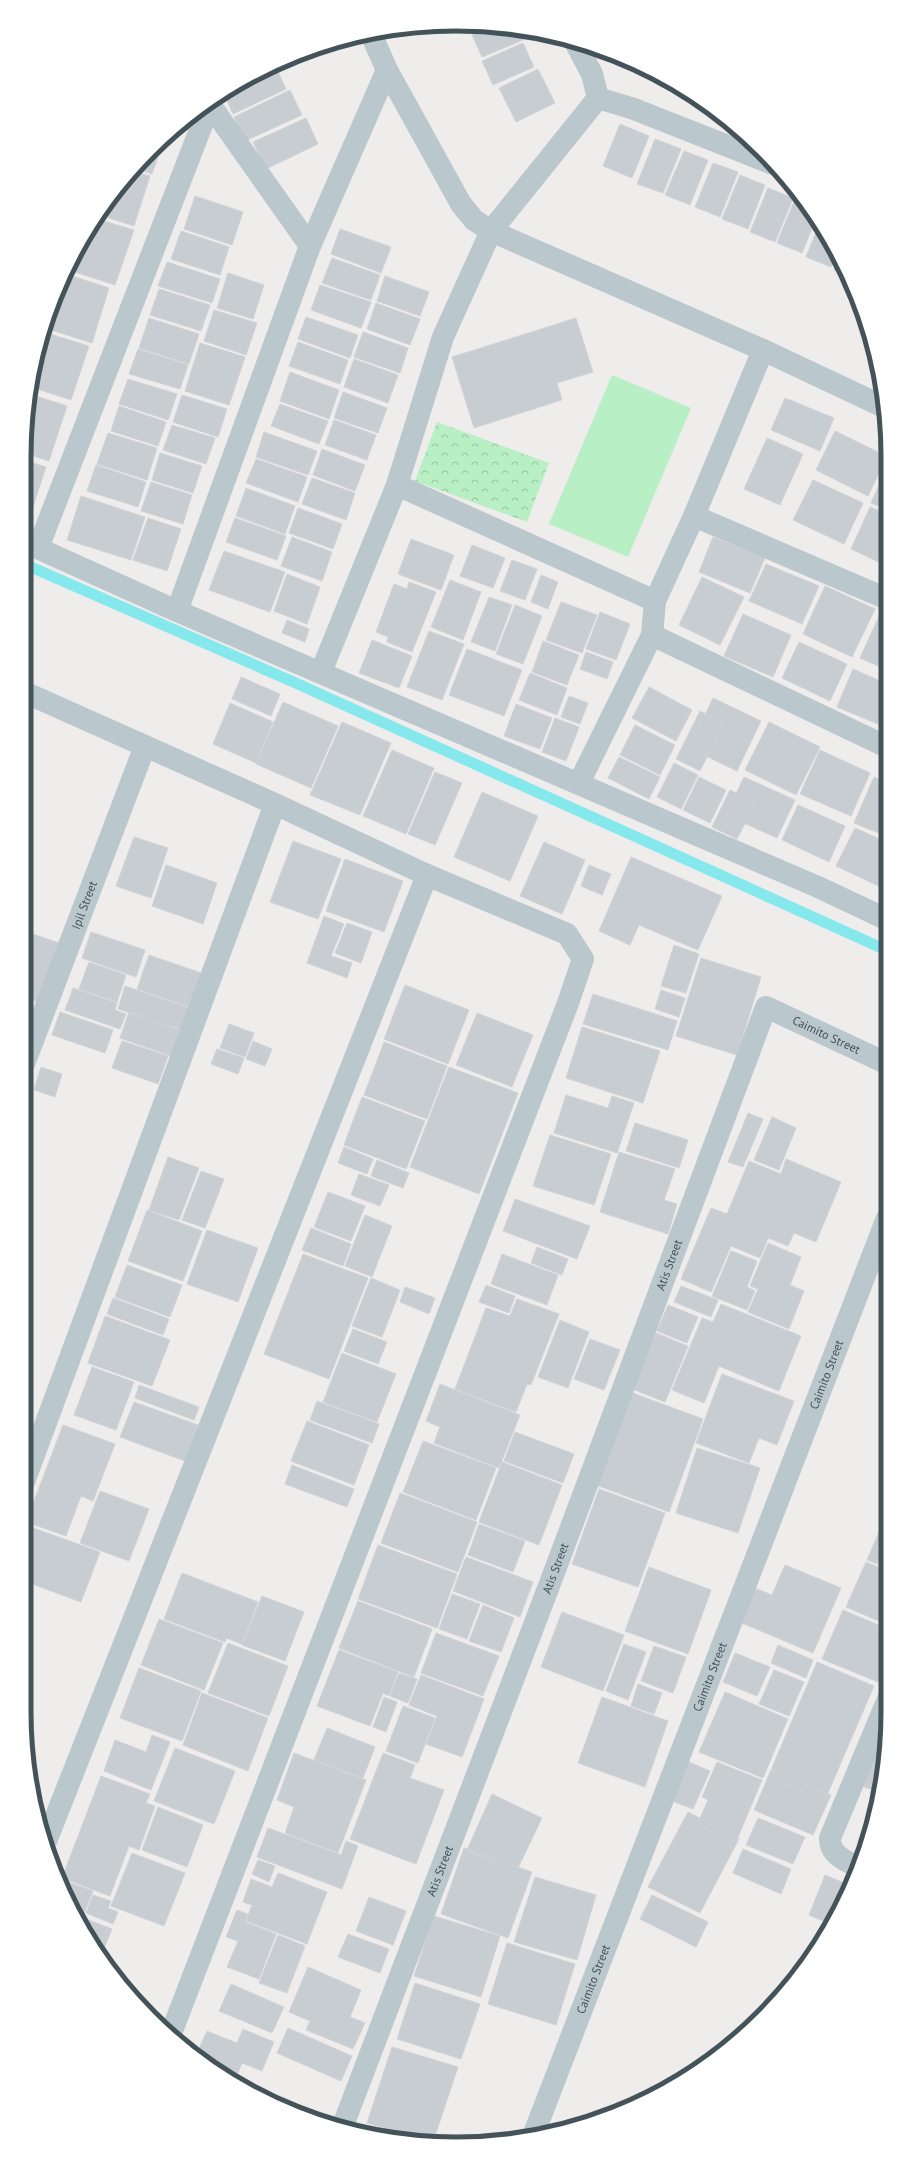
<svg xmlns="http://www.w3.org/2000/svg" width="912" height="2168" font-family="'PT Sans',sans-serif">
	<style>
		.grass { fill: #b8efc4 }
		.park { fill: url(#park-crowns) }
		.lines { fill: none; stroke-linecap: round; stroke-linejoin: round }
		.stream { stroke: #84e8ed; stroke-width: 11 }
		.building { fill: #c8cdd1; stroke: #d0d3d8 }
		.minor { stroke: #bac7cc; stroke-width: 22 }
		.labels { text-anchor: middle; stroke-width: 3; stroke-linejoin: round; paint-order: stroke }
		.street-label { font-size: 12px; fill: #44535a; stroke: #fff }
		.rim { fill: none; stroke: #44535a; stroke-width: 5 }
	</style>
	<defs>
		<pattern id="park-crowns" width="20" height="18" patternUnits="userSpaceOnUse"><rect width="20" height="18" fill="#b8efc4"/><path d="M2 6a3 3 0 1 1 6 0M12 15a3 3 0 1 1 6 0" fill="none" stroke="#97c4a2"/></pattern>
	</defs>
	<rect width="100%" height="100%" fill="#efecec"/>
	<path class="grass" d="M612,375L691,408L628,557L549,524Z"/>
	<path class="park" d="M437,422L549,463L527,522L415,481Z"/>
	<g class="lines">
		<path class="stream" d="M24,564L289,680L886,950"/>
	</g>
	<path class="building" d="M491,27L518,29L523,40L482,57L472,35Z
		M523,43L534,67L493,85L482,61Z
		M275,65L286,89L233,114L224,94L257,73Z
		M538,69L555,103L516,122L499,88Z
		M290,90L302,115L245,141L234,117Z
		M306,118L318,144L266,169L253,142Z
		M620,124L649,136L632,178L603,166Z
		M655,139L681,149L663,193L637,184Z
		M160,144L162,145L152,174L134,168Z
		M684,151L708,160L690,205L665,195Z
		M713,163L738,172L720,217L695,207Z
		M132,171L150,176L134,226L100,215Z
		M740,175L765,185L748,229L722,219Z
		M768,188L793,198L775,242L750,232Z
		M195,196L243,212L232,245L184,229Z
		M795,199L804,203L815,221L802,253L777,243Z
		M97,219L134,230L115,285L72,271L83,238Z
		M818,227L836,257L831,267L806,257Z
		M340,229L391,247L381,273L331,254Z
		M181,231L229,247L220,275L171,259Z
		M332,258L380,275L371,300L322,283Z
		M838,261L846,275L834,270Z
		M167,262L220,279L212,303L158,286Z
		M228,273L264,285L253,319L217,308Z
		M69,275L109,288L92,343L51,330Z
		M385,276L429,292L420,316L377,301Z
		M320,285L371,302L361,328L311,310Z
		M159,289L210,305L201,331L150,315Z
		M376,303L420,319L410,345L367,329Z
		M214,310L257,323L246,355L204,341Z
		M306,317L358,335L350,358L298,339Z
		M149,318L199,334L189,364L139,348Z
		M576,318L593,372L557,383L562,400L474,428L452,357Z
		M363,332L408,348L400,373L354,357Z
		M47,333L89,346L71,400L31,387Z
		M298,342L348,360L340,384L289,366Z
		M200,343L245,357L229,405L185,391Z
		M138,349L188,365L180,389L129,374Z
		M354,359L398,375L388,403L344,387Z
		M290,372L339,390L329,419L280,401Z
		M128,379L177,394L168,420L119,404Z
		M343,392L387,408L378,433L334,418Z
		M30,394L67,406L49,461L24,453Z
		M182,395L227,409L218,437L173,422Z
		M785,398L834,418L820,451L771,430Z
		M280,404L328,421L319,444L271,426Z
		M119,406L166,422L158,446L111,431Z
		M334,420L376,435L367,460L325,445Z
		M172,425L215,438L206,464L163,450Z
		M835,431L884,455V463L868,496L816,470Z
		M264,432L317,451L308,475L256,457Z
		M108,433L157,448L147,480L97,464Z
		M767,438L803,454L780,505L744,489Z
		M322,449L365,465L355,491L313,475Z
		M160,453L202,466L193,493L152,480Z
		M256,459L307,477L298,502L246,483Z
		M24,460L46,467L32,510L24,508Z
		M96,465L146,482L138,507L87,491Z
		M884,474L885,509L871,503Z
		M312,478L355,493L346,520L302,504Z
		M813,480L863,503L844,544L793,520Z
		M151,482L192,495L183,524L141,511Z
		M246,488L295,506L285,534L236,516Z
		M81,496L145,517L131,560L67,540Z
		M870,507L885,513V565L851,549Z
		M298,508L342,524L333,549L289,533Z
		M148,518L181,529L167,571L133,560Z
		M235,518L286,536L277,560L226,542Z
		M292,537L332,552L322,581L281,566Z
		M713,537L765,558L750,593L699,572Z
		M411,539L454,555L441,590L398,574Z
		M472,545L505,558L493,588L460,576Z
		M224,551L285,572L270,612L209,590Z
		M512,560L537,569L525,600L500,591Z
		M766,564L819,586L802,624L749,601Z
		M287,574L320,587L307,624L274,611Z
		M541,575L558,582L548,609L531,602Z
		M702,577L744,597L720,645L679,625Z
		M450,580L481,592L463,640L431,627Z
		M409,582L436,592L412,652L387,642L388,637L376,632L394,584L407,589Z
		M825,586L875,609L852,657L803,634Z
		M489,597L512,605L495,651L471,642Z
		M561,602L597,615L582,653L546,640Z
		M515,605L542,616L523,664L496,654Z
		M600,612L630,624L616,660L586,649Z
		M743,614L791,635L773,677L724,656Z
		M880,614L885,616V669L860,658Z
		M287,620L309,629L305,642L282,633Z
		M429,631L464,644L442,700L407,687Z
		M372,640L412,656L399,688L359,673Z
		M543,641L579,655L567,685L532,672Z
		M799,642L847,664L830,701L782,678Z
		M467,649L522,670L504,716L449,695Z
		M586,652L613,662L607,679L580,669Z
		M853,669L885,683V727L837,707Z
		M530,673L567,688L557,715L519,700Z
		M241,677L280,694L271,716L232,699Z
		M649,687L692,710L676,741L632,718Z
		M569,696L588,703L580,724L561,717Z
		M713,698L761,721L737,771L689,748Z
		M283,702L338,726L311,788L256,764Z
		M230,703L273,722L256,763L213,744Z
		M516,704L552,718L540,749L504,736Z
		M700,711L724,723L700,771L676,759Z
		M555,718L579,727L566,761L542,752Z
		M342,722L391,743L360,815L310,795Z
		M769,722L820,747L796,795L745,770Z
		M635,725L675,745L660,775L620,755Z
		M392,750L434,768L406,834L363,816Z
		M820,750L870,773L851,816L800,794Z
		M619,757L660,777L649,799L608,778Z
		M674,763L698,775L681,809L657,797Z
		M435,772L462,783L435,845L408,834Z
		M699,777L726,790L710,823L683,810Z
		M744,777L795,800L777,838L726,815Z
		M874,777L885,782L886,836L854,823Z
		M730,790L756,803L737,839L712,827Z
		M482,792L538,816L510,881L454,857Z
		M798,805L845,826L829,862L782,840Z
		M855,828L886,842V883L883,888L836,866Z
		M134,837L168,848L151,898L116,886Z
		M293,841L341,859L318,919L270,902Z
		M544,842L585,860L562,914L520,896Z
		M631,857L722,896L698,950L639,925L630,945L599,931Z
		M345,859L403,881L384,932L326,911Z
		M166,865L217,883L203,924L152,906Z
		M589,865L611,874L602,895L581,886Z
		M324,916L344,924L331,956L352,963L347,978L307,963Z
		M347,923L372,932L361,963L335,953Z
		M24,931L59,943L38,1002L24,997Z
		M91,932L145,950L136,977L82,958Z
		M674,945L699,954L686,993L661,986Z
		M149,955L204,974L192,1008L137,989Z
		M701,958L761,977L737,1055L676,1036Z
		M89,962L126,975L117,1002L79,989Z
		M405,985L469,1010L448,1064L384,1039Z
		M125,986L189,1008L182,1030L118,1009Z
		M73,988L117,1003L115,1010L126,1014L120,1029L65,1010Z
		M661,990L685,998L679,1017L655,1009Z
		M593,994L677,1021L668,1050L583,1024Z
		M60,1012L113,1030L105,1053L52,1035Z
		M129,1012L180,1030L171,1056L120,1038Z
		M477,1013L533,1035L512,1087L456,1065Z
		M229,1024L254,1033L245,1057L220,1048Z
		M582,1027L660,1051L643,1103L566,1078Z
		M122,1041L168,1056L158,1084L112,1068Z
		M253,1041L272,1049L265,1066L246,1059Z
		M384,1042L447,1066L427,1119L364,1095Z
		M217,1049L244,1058L238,1074L211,1064Z
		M41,1067L62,1074L55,1097L34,1090Z
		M449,1067L518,1093L479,1194L410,1167Z
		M566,1095L608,1108L612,1096L634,1103L617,1153L554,1133Z
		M362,1097L425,1121L406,1169L344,1145Z
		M748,1113L763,1119L743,1167L728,1162Z
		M772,1117L796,1128L779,1170L754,1160Z
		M635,1123L688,1140L679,1168L626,1151Z
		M550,1135L611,1154L594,1205L533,1186Z
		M344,1147L373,1159L367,1174L338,1163Z
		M619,1152L675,1169L664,1200L677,1204L668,1234L600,1212Z
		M168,1157L199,1168L179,1220L149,1210Z
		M786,1159L841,1182L816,1242L794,1233L788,1246L768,1238L760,1258L731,1246L711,1292L681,1279L711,1208L727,1214L749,1161L781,1174Z
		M377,1160L409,1173L403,1188L371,1176Z
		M201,1171L224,1179L205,1228L182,1220Z
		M359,1174L389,1185L380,1206L351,1195Z
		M328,1192L365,1206L351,1241L314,1227Z
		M515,1199L590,1226L577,1259L503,1231Z
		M147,1210L202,1231L183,1281L128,1261Z
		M365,1215L392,1226L372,1277L345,1266Z
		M311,1228L351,1244L343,1266L302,1250Z
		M207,1230L258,1248L238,1302L187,1284Z
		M768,1243L801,1257L790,1285L804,1291L789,1329L748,1312L758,1289L750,1286Z
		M537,1247L568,1259L562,1275L531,1263Z
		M731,1251L757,1261L747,1287L755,1291L747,1310L712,1296Z
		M303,1254L368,1278L329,1379L264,1354Z
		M502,1254L558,1275L547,1305L491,1284Z
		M127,1265L182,1285L170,1317L115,1297Z
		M371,1278L400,1290L382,1337L352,1326Z
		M486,1285L515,1296L509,1313L479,1302Z
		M681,1286L718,1300L711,1317L674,1302Z
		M405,1287L435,1298L429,1314L400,1302Z
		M113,1298L169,1319L163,1335L107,1314Z
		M517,1299L559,1314L531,1385L527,1384L516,1412L455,1389L486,1308L510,1316Z
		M721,1304L801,1336L779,1391L719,1366L704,1403L672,1390L702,1318L713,1322Z
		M668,1305L698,1317L687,1343L657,1331Z
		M105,1316L170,1340L152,1386L88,1363Z
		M560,1320L589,1332L568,1388L538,1377Z
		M353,1329L387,1342L378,1364L344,1351Z
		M656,1333L688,1346L665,1402L632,1389Z
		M590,1339L620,1350L604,1390L574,1379Z
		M342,1353L396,1374L377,1422L323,1402Z
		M92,1367L134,1382L116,1430L74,1415Z
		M722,1374L794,1401L777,1445L759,1438L749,1463L696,1443Z
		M440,1384L520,1415L499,1468L434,1443L440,1427L426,1421Z
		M139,1385L199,1407L194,1420L135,1398Z
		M630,1392L703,1419L669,1512L596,1485Z
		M317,1401L379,1424L372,1443L310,1420Z
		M134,1402L198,1425L185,1461L120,1437Z
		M307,1421L369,1445L354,1485L291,1461Z
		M63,1425L115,1444L93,1501L81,1496L66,1536L26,1522Z
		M515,1432L574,1454L563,1483L504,1461Z
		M423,1441L496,1468L476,1520L403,1492Z
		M697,1448L760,1468L738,1533L676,1513Z
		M502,1462L562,1485L539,1545L479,1522Z
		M292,1465L354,1489L347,1507L285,1484Z
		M599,1489L665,1513L638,1587L572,1564Z
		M100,1491L149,1509L129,1561L80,1543Z
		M400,1493L477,1522L458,1572L381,1543Z
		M885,1518L887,1519L888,1568L867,1560Z
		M479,1524L525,1541L513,1572L468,1555Z
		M25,1525L100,1552L81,1602L24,1581Z
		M378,1545L457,1574L437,1628L358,1599Z
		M466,1557L533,1582L520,1617L453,1591Z
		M866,1562L888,1571V1625L846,1607Z
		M785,1565L841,1588L813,1653L737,1621L752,1587L772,1595Z
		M649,1567L711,1590L688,1654L625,1631Z
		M182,1573L258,1602L242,1644L226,1638L225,1642L164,1619Z
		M452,1594L480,1604L467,1639L439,1629Z
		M262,1596L304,1612L285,1661L242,1645Z
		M358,1601L432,1629L414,1677L339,1648Z
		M483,1605L514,1618L501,1652L469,1641Z
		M843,1610L888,1629V1660L878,1682L822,1659Z
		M562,1612L624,1635L603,1691L541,1667Z
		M159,1619L223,1643L204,1690L141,1665Z
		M436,1633L499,1656L483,1696L421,1673Z
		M228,1643L288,1666L269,1716L208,1693Z
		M624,1644L646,1652L628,1700L606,1691Z
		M778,1645L813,1660L806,1678L771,1663Z
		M654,1646L686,1657L673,1693L641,1681Z
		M339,1650L398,1672L389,1696L383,1693L370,1726L317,1706Z
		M735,1653L770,1667L757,1696L723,1682Z
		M817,1662L874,1686L825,1800L768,1777Z
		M139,1668L201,1691L182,1741L120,1718Z
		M774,1670L804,1682L789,1716L759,1704Z
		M399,1673L417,1679L408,1703L390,1696Z
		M421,1675L484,1699L462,1757L426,1744L437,1716L409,1705Z
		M638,1684L662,1693L654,1714L631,1706Z
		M725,1692L788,1719L763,1778L699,1752Z
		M202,1693L268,1718L248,1771L183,1745Z
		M384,1697L397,1702L386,1732L373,1727Z
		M602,1697L668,1721L645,1787L578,1763Z
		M403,1706L435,1718L418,1763L386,1751Z
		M327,1728L375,1747L363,1778L314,1760Z
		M152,1735L170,1742L151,1790L104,1771L115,1740L146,1752Z
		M175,1748L235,1771L214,1824L154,1801Z
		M294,1753L366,1780L338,1853L285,1833L294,1807L277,1800Z
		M383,1753L415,1765L410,1778L444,1790L416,1864L350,1839Z
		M875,1755L883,1759L880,1793L862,1786Z
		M689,1762L710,1771L693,1809L672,1801Z
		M717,1762L762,1780L736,1842L697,1825L708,1800L702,1797Z
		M771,1770L831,1795L813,1835L754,1810Z
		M101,1776L150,1794L146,1803L155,1806L139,1850L129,1846L110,1896L62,1878Z
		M492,1794L542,1818L516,1872L467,1850Z
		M878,1799L879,1800L869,1836L862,1833Z
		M158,1807L203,1825L187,1867L142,1850Z
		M688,1812L739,1839L700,1913L648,1887Z
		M758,1818L805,1837L793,1864L746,1845Z
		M268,1828L341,1855L346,1841L358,1846L342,1889L257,1857Z
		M464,1848L532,1872L508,1938L441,1914Z
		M743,1849L791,1869L781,1894L733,1873Z
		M132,1853L185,1873L164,1926L111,1906Z
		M258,1860L275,1866L269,1882L252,1874Z
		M278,1873L327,1892L307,1944L246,1921L252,1905L243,1902L251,1879L272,1887Z
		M825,1875L849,1885L832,1925L809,1915Z
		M535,1877L596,1895L577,1960L514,1942Z
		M60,1879L93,1891L80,1924Z
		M93,1895L111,1901L108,1908L118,1912L113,1924L86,1913Z
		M652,1895L708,1922L696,1947L640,1919Z
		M369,1897L406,1911L393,1945L356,1931Z
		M237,1910L248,1914L245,1922L276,1934L259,1979L227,1967L238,1941L226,1937Z
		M434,1916L500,1936L481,1997L414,1976Z
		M86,1919L112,1929L102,1953L99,1951L82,1928Z
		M348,1934L389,1949L380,1973L338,1957Z
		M278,1935L305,1946L287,1993L259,1983Z
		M507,1943L575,1964L556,2025L488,2004Z
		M308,1967L361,1990L350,2017L365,2023L353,2049L306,2030L310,2021L289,2012Z
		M415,1983L480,2004L461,2059L397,2039Z
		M231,1984L284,2007L272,2033L219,2011Z
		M288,2028L352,2056L341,2081L277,2053Z
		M243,2029L274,2042L262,2071L242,2063L234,2082L196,2055L207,2031L237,2043Z
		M392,2047L458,2067L433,2142L367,2123Z"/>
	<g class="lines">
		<g class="minor">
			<path d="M371,34L387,70L461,204L474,220L491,231L763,350L884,407"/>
			<path d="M575,42L592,74L598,98"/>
			<path d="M598,98L634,109L773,164"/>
			<path d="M209,103L310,246"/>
			<path d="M397,485L655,601"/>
			<path d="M694,516L885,598"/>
			<path d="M24,542L177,611L818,887L886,919"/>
			<path d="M38,548L210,104"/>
			<path d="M177,611L310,246L387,70"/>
			<path d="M652,635L885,746"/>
			<path d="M321,672L397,485L443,337L491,231L598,98"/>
			<path d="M24,692L275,804L427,875L567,934L583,959L568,1003L170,2036"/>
			<path d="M579,783L652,635L655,601L694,516L763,350"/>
			<path id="s1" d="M24,1064L145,746"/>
			<path d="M24,1482L275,804"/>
			<path d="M45,1844L427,875"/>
			<path d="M858,1867C845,1861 829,1854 830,1838L888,1699"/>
			<path id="s2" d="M342,2128L552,1578L766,1007L886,1063"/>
			<path id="s3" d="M533,2136L887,1218"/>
		</g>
	</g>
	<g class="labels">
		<g class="street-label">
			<text dy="4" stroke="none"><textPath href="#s1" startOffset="170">Ipil Street</textPath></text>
			<text dy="4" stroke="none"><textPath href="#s2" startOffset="1265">Caimito Street</textPath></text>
			<text dy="4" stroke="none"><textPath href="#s2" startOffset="923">Atis Street</textPath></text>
			<text dy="4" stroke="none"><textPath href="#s3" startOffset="816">Caimito Street</textPath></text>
			<text dy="4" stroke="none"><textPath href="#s2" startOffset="599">Atis Street</textPath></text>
			<text dy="4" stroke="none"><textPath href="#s3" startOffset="492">Caimito Street</textPath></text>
			<text dy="4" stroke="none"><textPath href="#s2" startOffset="275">Atis Street</textPath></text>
			<text dy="4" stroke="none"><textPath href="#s3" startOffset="168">Caimito Street</textPath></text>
		</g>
	</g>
	<path d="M0 0H912V2168H0ZM456 31H456A425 425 0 0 1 881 456V1712A425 425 0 0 1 456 2137H456A425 425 0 0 1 31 1712V456A425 425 0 0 1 456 31Z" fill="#fff" fill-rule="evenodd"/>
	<path class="rim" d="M456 31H456A425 425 0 0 1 881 456V1712A425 425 0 0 1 456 2137H456A425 425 0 0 1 31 1712V456A425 425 0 0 1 456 31Z"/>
</svg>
